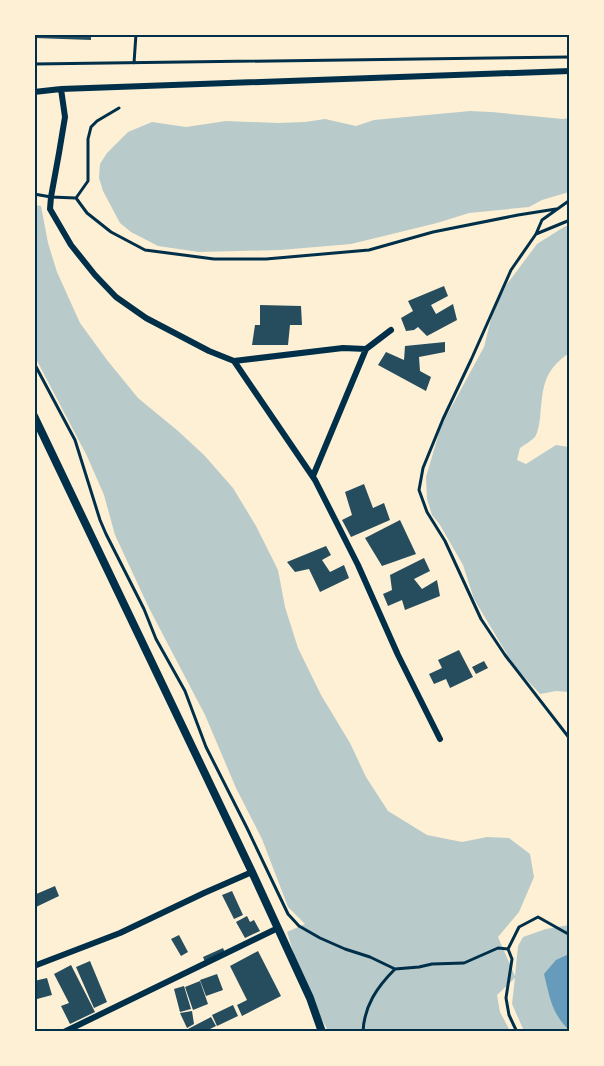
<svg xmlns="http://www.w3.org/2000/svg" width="604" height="1066" font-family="'Space Grotesk',sans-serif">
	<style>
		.green { fill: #b9caca }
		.water { fill: #669bbc }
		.building { fill: #264d5e }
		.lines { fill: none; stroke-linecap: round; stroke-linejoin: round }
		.service { stroke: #003049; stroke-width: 3 }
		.minor { stroke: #003049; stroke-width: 6 }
		.tertiary { stroke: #003049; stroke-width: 8 }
		.neatline { fill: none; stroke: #003049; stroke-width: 2 }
	</style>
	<rect width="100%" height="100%" fill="#fdf0d5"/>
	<path class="green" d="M470,111L491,112L563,119L569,118V192L542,200L529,207L469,213L437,223L351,244L280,250L199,252L158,246L131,232L120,223L103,191L99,178L100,164L107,153L128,132L152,122L186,127L226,121L278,123L305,122L325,119L356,126L374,120Z
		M35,205L41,206L48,243L57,272L80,323L107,360L138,398L178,431L204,455L233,488L256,526L278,570L285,607L298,648L321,695L350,743L366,777L388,811L427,835L462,842L487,837L509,838L530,854L534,877L519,912L498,937L515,976L518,946L523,937L546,929L569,925V1031H524L512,1004L515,978L497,995L500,1012L510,1031H328L303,983L287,932L305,924L288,907L262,839L236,788L205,715L149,608L115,535L104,495L87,456L35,357Z
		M569,225V353C542,372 543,388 540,419C539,424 538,432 535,437C531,441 524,445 520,448L517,460L526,464L556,445L569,447V692L556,691L540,694L514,666L474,599L463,565L440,525L432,515L427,499L426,477L441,426L484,347L493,311L507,284L537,244L564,227Z"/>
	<path class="water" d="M569,954V1030C551,1012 550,998 544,974L556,960Z"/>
	<path class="building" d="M34,34H91V40L34,38Z
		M444,286L448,296L431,305L436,314L453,304L457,320L427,336L418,327L414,330L406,331L401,318L413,311L408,301Z
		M260,305L301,306L302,325H290L288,345H252L255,325H260Z
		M445,342V352L419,357L420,371L431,377L426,391L378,365L386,352L404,360L405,346Z
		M364,484L373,508L384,503L390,520L351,537L342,520L352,515L345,492Z
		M400,520L416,554L382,566L365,538Z
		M326,546L331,555L322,560L330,572L344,565L349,578L320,592L309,569L295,572L287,562Z
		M424,558L430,571L414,579L422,589L437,580L440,596L405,610L402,600L388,606L383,594L392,590L390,575Z
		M459,650L473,677L450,688L446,679L434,684L429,674L442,668L438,660Z
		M484,661L488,668L476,674L472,667Z
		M55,886L59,896L36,907L34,895Z
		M232,891L243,915L234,919L222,895Z
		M247,916L250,922L254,920L260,931L245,938L236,922Z
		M179,935L188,952L181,956L171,939Z
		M223,948L225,953L205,962L203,957Z
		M258,951L281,996L242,1016L237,1005L247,1000L230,966Z
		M90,961L107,1002L94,1008L76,967Z
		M71,965L95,1012L70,1024L61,1006L69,1003L54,974Z
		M217,974L223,990L206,996L200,980Z
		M47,978L52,995L37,999L34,989V981Z
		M200,981L208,1004L193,1010L185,987Z
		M184,986L191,1009L180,1012L174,989Z
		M233,1005L238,1016L217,1026L212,1015Z
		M192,1011L194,1024L187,1028L180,1013Z
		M211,1017L216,1026L204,1032H189L188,1029Z"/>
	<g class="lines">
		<path class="service" d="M134,63L136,34
			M34,64L570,57
			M119,108L97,121L91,127L88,139V181L76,198L87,213L111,232L145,250L214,259H266L369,250L433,232L518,215L556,209
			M34,194L51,197L76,198
			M570,200L542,220L536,234L511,270L471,360L443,419L423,468L419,490L427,512L445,541L481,619L505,655L570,739
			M536,234L570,220
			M34,363L75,440L100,520L106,534L144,609L156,639L185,691L206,747L247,828L288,914L299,926L320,938L345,949L370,957L395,969L419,967L432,964L464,963L498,948L508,949L512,959L506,998L509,1015L517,1032
			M508,949L519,927L538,917L570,935
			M363,1032C364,1006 377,987 395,969"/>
		<path class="minor" d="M61,89L65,117L59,153L51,197L50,209L71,245L95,275L116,297L146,318L209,351L234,361L315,480L358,565L398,655L440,739
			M34,92L61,89L570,71
			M234,361L343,348L366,349
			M313,476L366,349L391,330
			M34,966L120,933L204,893L252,872
			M64,1032L278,928"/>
		<path class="tertiary" d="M34,416L252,872L310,998L322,1032"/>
	</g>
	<rect width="604" height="1066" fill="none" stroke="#fdf0d5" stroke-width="72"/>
	<rect x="36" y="36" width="532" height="994" class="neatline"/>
</svg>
